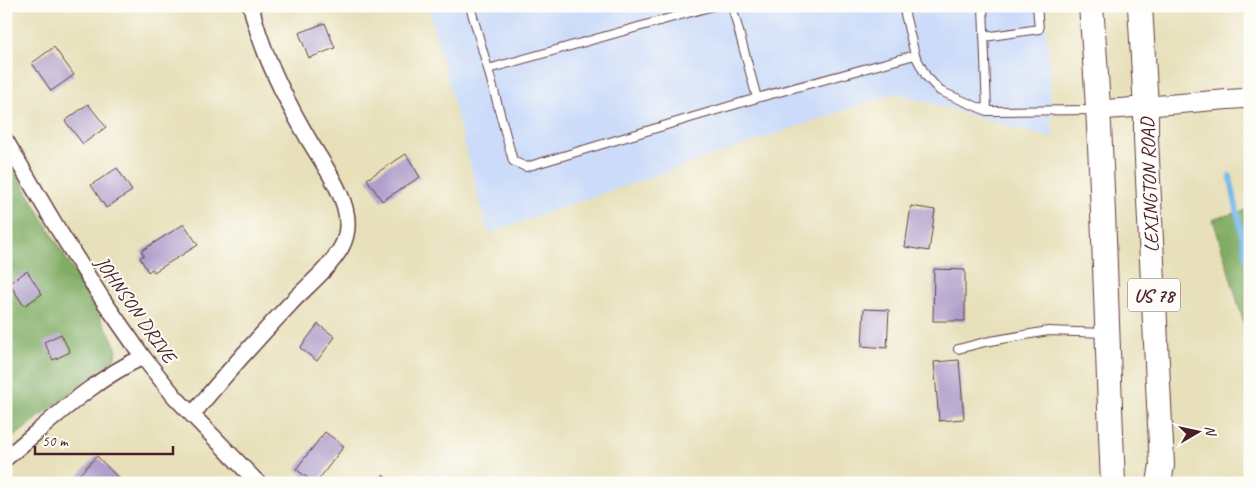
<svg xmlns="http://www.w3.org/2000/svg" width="1256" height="489" font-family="Caveat,sans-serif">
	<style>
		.built { fill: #cbdbf9 }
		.forest { fill: #80ac64; stroke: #656648 }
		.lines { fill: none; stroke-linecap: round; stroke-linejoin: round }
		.stream { stroke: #78b9ed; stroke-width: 5.5 }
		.building { fill: #af9eca }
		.service-casing { stroke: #623c40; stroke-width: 10 }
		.minor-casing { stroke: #623c40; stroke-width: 18 }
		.tertiary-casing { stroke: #623c40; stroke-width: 21 }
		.trunk-casing { stroke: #623c40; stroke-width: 26 }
		.service { stroke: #fff; stroke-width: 8 }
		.minor { stroke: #fff; stroke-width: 15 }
		.tertiary { stroke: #fff; stroke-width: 19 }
		.trunk { stroke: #fff; stroke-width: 24 }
		.labels { text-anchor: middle; stroke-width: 4; stroke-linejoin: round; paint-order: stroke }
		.shield { fill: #fdfcf7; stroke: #806168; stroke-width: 1 }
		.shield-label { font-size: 19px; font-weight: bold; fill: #4a1f2b }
		.street-label { font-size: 20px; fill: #4a1f2b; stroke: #fdfcf7 }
	</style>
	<rect width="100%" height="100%" fill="#fdfcf7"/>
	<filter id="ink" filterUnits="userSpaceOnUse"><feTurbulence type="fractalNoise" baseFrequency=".02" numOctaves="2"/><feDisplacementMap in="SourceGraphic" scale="10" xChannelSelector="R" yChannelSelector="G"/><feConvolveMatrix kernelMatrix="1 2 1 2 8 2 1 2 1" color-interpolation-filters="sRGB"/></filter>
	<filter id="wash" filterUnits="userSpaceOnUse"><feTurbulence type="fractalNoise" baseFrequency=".0096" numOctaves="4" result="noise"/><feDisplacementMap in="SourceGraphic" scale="20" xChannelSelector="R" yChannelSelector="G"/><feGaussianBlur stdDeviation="1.12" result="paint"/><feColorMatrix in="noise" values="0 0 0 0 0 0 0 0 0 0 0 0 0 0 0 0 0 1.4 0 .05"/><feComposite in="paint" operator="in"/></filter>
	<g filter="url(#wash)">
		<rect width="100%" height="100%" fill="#e7e0ba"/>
		<path class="built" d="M428,6H1045L1053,139L895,93L488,233Z"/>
		<path class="forest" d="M6,155L111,336L117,351L114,359L6,443Z
			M1250,209V344L1213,219Z"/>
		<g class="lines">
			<path class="stream" d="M1230,176L1250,275"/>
		</g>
		<g id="blocks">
			<path class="building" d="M325,23L335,48L309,58L299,33Z
				M54,47L74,75L51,91L32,63Z
				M88,104L106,127L83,144L65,121Z
				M406,154L420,177L382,201L367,179Z
				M117,168L132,191L106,208L91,185Z
				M911,206L935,210L929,251L905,247Z
				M184,224L198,245L154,272L152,269L148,272L140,258L144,255L141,251Z
				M934,269L965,270V321H933Z
				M27,271L42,294L24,306L9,283Z
				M864,309L889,310L887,348L862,346Z
				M318,324L335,337L317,361L300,348Z
				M61,334L70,352L53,360L44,342Z
				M959,360L964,419L939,421L934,362Z
				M325,432L344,446L316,483H314L296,469Z
				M97,456L123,483H77L74,480Z
				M383,475L393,483H377Z"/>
		</g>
	</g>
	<g filter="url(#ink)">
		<use href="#blocks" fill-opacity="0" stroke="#623c40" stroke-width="1"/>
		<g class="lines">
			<defs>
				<path id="service" d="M470,6L488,69L713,6
					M732,6L757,98L915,55
					M903,6L915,55L926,76L940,91L987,111L1095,110
					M983,6L987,111
					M984,37L1039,29L1037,6
					M488,69L513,161L526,167L757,98
					M958,349L985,342L1048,331L1105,333"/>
				<path id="minor" d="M6,141L56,226L103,300L143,357L175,397L258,483
					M192,415C223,377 256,340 290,304C307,286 328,270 341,248C348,235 349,223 345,208C338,183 319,158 306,135C283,95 261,51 251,6
					M6,458C50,422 92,380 143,357"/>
				<path id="tertiary" d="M1098,110C1149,107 1199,101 1250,98"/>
				<path id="trunk" d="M1091,6C1104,165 1106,324 1113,483
					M1140,6L1146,108V139L1162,465L1159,483"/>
			</defs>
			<use href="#service" class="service-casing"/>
			<use href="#minor" class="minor-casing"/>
			<use href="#tertiary" class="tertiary-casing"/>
			<use href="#trunk" class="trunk-casing"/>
			<use href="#service" class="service"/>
			<use href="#minor" class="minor"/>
			<use href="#tertiary" class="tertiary"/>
			<use href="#trunk" class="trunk"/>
		</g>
	</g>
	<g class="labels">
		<rect class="shield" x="1128" y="278.5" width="52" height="33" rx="4"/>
		<g class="shield-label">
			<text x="1154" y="302">US 78</text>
		</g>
		<g class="street-label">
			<text transform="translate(1149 185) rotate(-92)" y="7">LEXINGTON ROAD</text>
			<text transform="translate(136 309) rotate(55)" y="7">JOHNSON DRIVE</text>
		</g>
	</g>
	<rect width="1256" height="489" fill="none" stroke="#fdfcf7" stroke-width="25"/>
	<g transform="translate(1198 432) rotate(81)" stroke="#fdfcf7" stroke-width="4" paint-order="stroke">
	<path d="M0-4L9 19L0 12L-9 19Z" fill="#4a1f2b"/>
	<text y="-8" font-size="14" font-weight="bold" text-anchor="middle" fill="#4a1f2b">N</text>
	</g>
	<path d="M35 446v8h138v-8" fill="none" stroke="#4a1f2b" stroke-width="2.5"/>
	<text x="42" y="446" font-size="15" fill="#4a1f2b" stroke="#fdfcf7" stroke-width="4" paint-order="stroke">50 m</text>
</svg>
